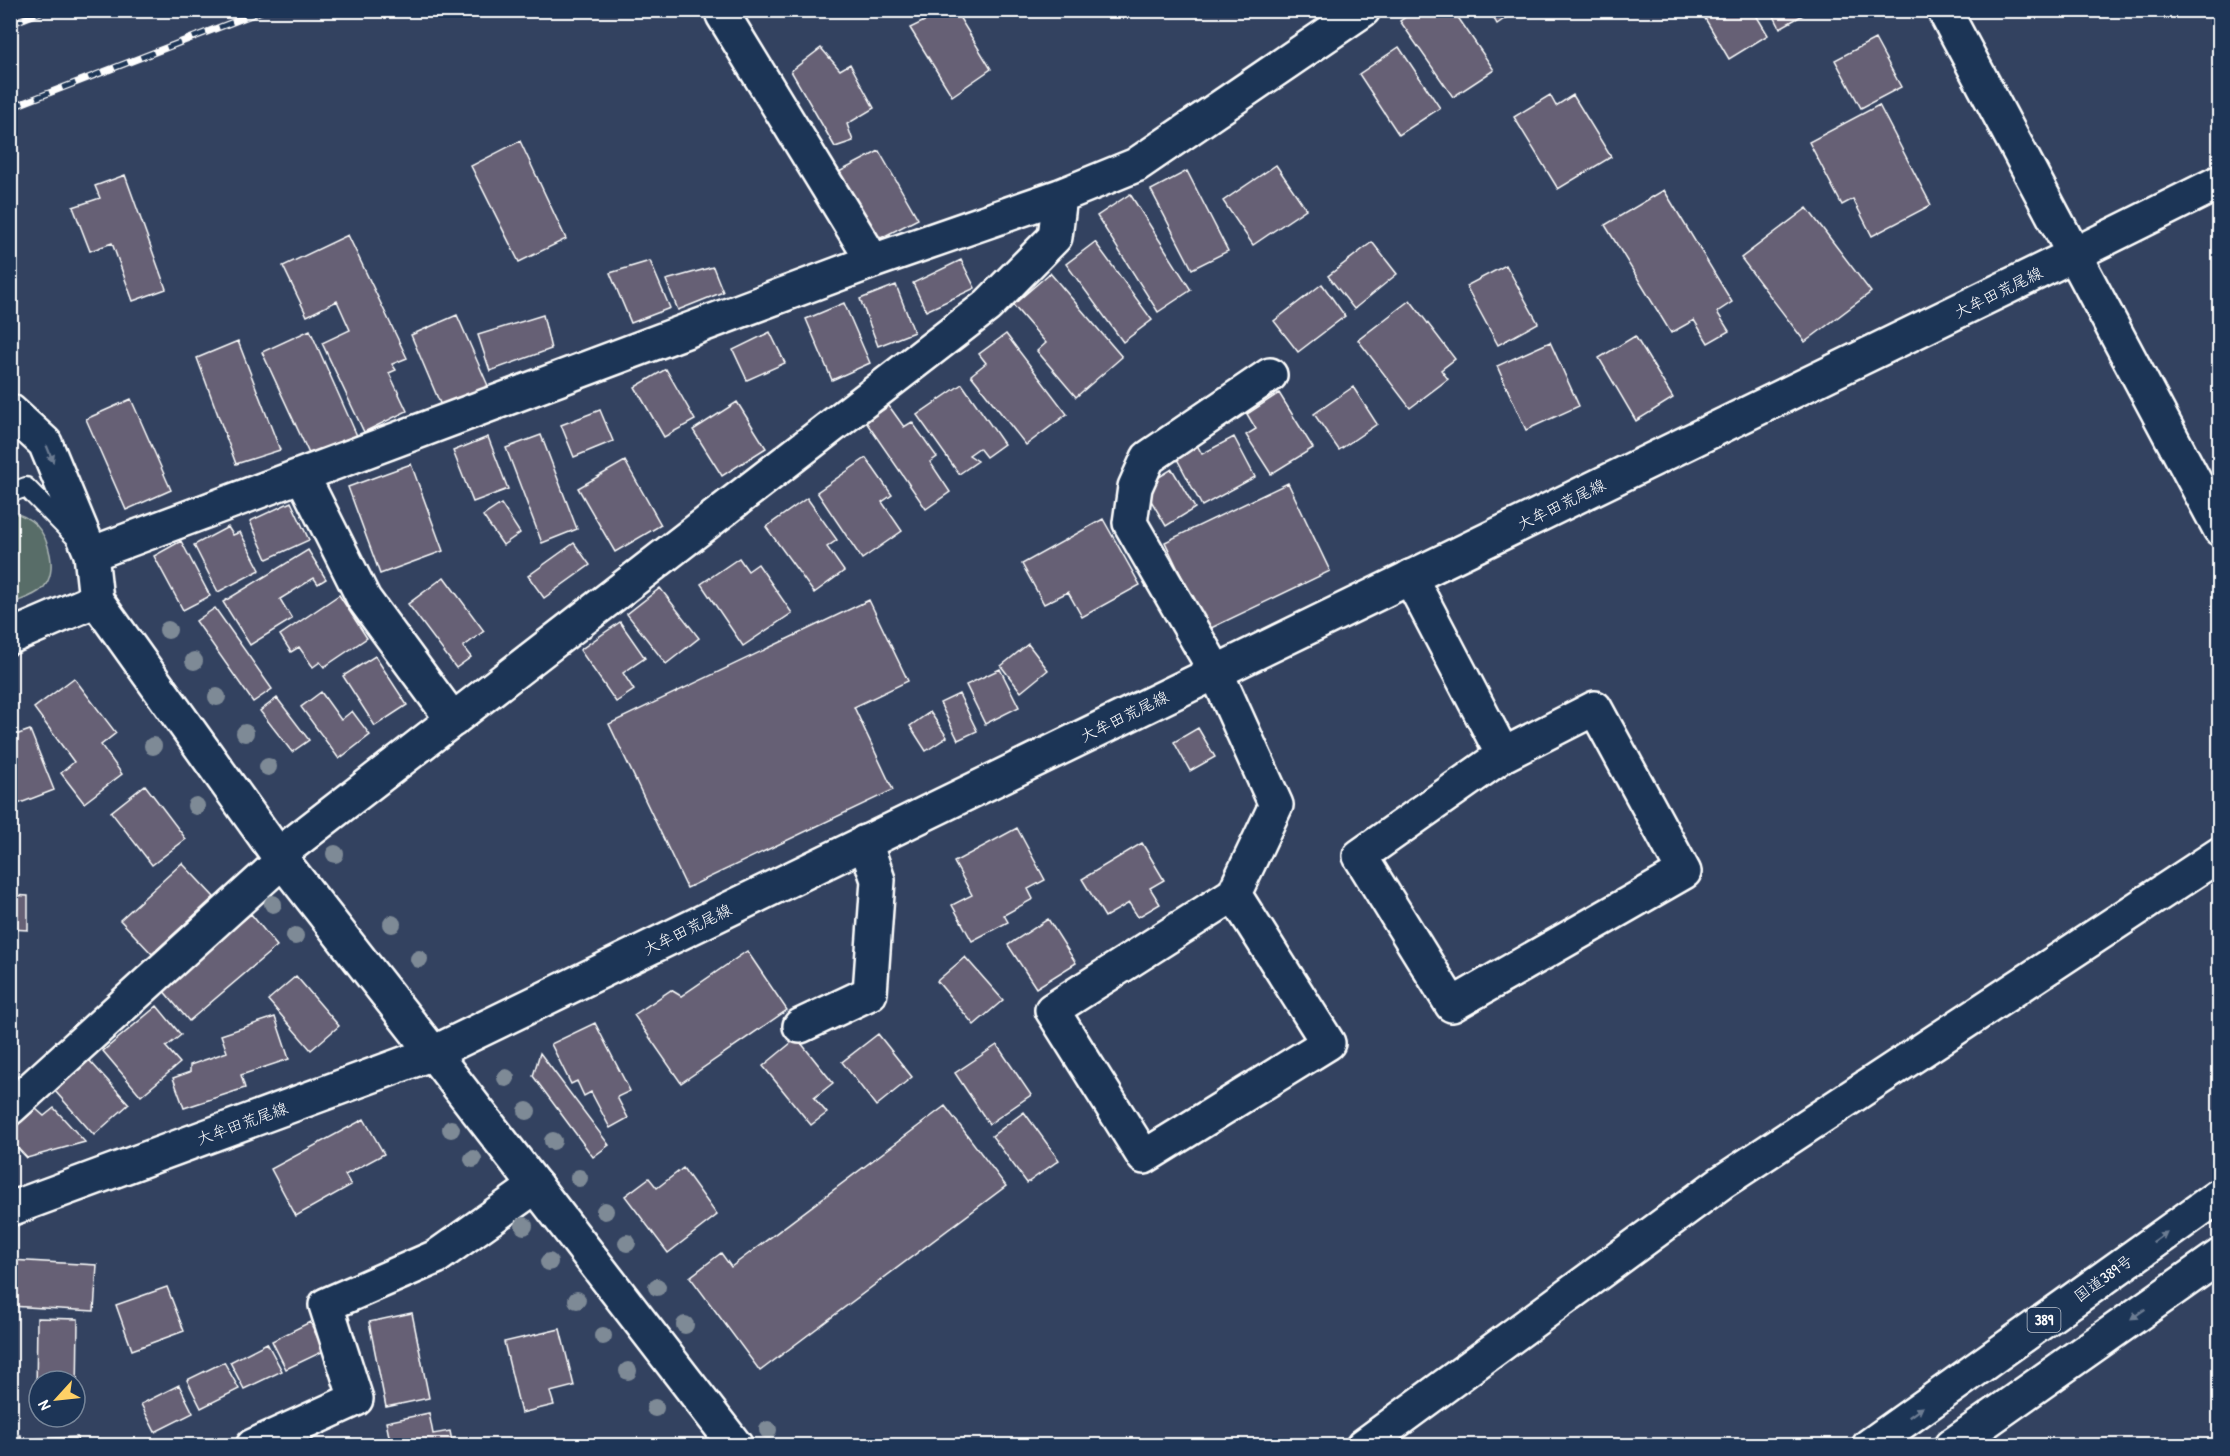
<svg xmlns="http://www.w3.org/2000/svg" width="2230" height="1456" font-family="'Patrick Hand','Klee One',sans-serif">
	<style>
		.green { fill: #586d68; stroke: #acb6b4; stroke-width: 1.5 }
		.building { fill: #666174; stroke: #fff; stroke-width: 1.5 }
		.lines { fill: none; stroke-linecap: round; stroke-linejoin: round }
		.service-casing { stroke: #fff; stroke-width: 22 }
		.minor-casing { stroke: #fff; stroke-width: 38 }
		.tertiary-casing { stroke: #fff; stroke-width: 38 }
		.secondary-casing { stroke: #fff; stroke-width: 38 }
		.trunk-casing { stroke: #fff; stroke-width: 38 }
		.service { stroke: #1d3557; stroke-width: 18 }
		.minor { stroke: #1d3557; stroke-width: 33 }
		.tertiary { stroke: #1d3557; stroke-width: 33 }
		.secondary { stroke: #1d3557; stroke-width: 33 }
		.trunk { stroke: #1d3557; stroke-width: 33 }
		.rail-casing { stroke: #fff; stroke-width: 7 }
		.rail { stroke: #1d3557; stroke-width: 4.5; stroke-dasharray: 14; stroke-linecap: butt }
		.tree { fill: #7e8a96 }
		.oneway { fill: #6c7c92 }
		.labels { text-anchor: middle; stroke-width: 4.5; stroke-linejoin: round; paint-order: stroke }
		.shield { fill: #1d3557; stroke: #bbc2cd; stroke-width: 1.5 }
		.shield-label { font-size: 15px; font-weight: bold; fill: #fff }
		.street-label { font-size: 16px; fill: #fff; stroke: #1d3557 }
	</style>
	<rect width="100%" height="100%" fill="#334260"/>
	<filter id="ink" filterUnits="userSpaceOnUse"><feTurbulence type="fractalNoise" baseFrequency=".0167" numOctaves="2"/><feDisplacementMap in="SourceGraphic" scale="12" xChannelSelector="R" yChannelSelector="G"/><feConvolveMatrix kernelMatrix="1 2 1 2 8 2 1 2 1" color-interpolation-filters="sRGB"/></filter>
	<g filter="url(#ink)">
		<path class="green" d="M11,512C20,514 29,518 36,525C49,539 58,570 44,587C36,596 22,599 11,604Z"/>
		<path class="building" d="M947,10H955L991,69L952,96L910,28Z
			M1416,10H1453L1494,70L1453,97L1400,21Z
			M1489,10H1517L1497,24Z
			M1700,10H1753L1768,35L1729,59Z
			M1771,10H1812L1780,28Z
			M1875,39L1901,87L1861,108L1835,60Z
			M1399,47L1440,108L1399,135L1359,74Z
			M821,48L840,70L850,64L874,108L847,124L853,141L835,147L791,71Z
			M1550,95L1556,106L1573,95L1611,157L1558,189L1514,117Z
			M1879,105L1931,205L1872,236L1853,199L1842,205L1809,142Z
			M520,141L566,239L519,262L471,166Z
			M879,151L918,219L873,242L835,174Z
			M1276,165L1306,209L1253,245L1223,201Z
			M1187,171L1228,251L1192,269L1151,190Z
			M125,175L166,289L133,301L112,243L90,251L73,207L100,198L95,186Z
			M1664,190L1732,302L1717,312L1729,331L1708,343L1694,320L1671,333L1605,225Z
			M1130,194L1191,290L1158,312L1097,216Z
			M1807,208L1871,292L1805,342L1741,258Z
			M348,235L407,358L392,364L396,370L389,373L407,411L364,432L322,343L350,330L337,301L307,316L283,266Z
			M1095,242L1152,320L1123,342L1066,264Z
			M1372,242L1397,274L1354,309L1328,276Z
			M961,260L975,288L926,311L913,283Z
			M650,261L670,308L631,323L610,273Z
			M1506,265L1538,323L1498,345L1466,286Z
			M713,267L723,292L678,310L666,280Z
			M1050,273L1122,357L1076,397L1037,351L1046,343L1013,305Z
			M1322,284L1345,316L1298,352L1274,321Z
			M896,285L914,332L878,346L860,299Z
			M1410,300L1455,359L1441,370L1448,379L1410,408L1358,340Z
			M844,303L870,363L832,380L806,319Z
			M457,315L489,388L442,408L411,335Z
			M543,315L551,349L490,371L478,335Z
			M310,330L358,438L311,458L262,352Z
			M770,332L785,363L747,380L733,350Z
			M1006,334L1067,414L1026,445L971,375L986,363L979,354Z
			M1635,336L1673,398L1636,421L1599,358Z
			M238,341L280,450L236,464L197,358Z
			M1550,342L1579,406L1526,430L1497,366Z
			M666,369L695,420L664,437L635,387Z
			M962,384L1004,444L986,457L979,448L969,455L978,461L959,474L917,415Z
			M1353,387L1377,424L1339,450L1314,414Z
			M1279,393L1313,448L1271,474L1246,435L1256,429L1247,414Z
			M131,399L171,490L126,510L86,419Z
			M737,402L766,448L722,476L693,430Z
			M889,406L904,427L912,422L937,457L930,462L950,492L926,509L866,422Z
			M600,410L613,441L574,457L561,425Z
			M541,435L577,529L542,543L506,448Z
			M488,437L508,489L473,502L453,451Z
			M1234,437L1255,477L1202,506L1176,457L1197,445L1202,454Z
			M866,458L892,495L882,502L902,531L862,559L817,492Z
			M625,461L661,525L615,552L578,488Z
			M411,464L443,551L380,574L348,487Z
			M1172,469L1195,508L1166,526L1143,487Z
			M1288,483L1330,571L1207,630L1165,542Z
			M807,498L837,540L827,547L844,571L814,593L766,527Z
			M291,502L309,540L267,559L250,521Z
			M501,504L520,533L503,545L483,516Z
			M1103,519L1140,585L1082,617L1068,592L1044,604L1022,564Z
			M228,527L233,535L240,532L260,570L218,592L194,545Z
			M181,541L210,596L183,610L154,556Z
			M574,543L590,565L544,598L528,576Z
			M308,550L326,579L318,584L314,578L280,599L292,619L250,645L223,602Z
			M739,558L748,571L758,564L792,613L743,646L701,584Z
			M444,577L484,631L463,647L471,657L456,668L408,604Z
			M660,588L699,638L666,664L627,614Z
			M339,595L367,638L324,667L320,662L313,667L299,647L291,652L280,635Z
			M869,600L908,681L854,707L893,790L687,888L609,724Z
			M215,608L272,689L253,702L196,621Z
			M620,622L645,658L623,673L634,690L616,702L580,650Z
			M1028,644L1048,670L1021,692L1001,666Z
			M375,656L407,705L375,726L343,676Z
			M1000,669L1019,707L985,724L966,685Z
			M74,678L116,733L101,745L122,774L84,803L61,773L74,762L34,708Z
			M321,692L341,720L352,711L370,735L339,759L301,707Z
			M959,694L977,731L958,740L940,703Z
			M277,698L309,740L292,752L260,711Z
			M930,712L947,737L926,751L910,726Z
			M1198,728L1215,757L1190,771L1174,742Z
			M30,730L54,790L10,807V737Z
			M145,785L186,839L152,865L111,812Z
			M1017,828L1045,880L1028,889L1033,899L1004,915L1008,922L972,941L952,905L972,895L954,862Z
			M1142,843L1164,880L1150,888L1160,904L1138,917L1129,903L1105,917L1082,879Z
			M182,863L214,897L152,954L120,920Z
			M10,895L28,896V930L10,929Z
			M251,914L277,946L189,1021L162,989Z
			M1048,919L1076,963L1036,988L1008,945Z
			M747,951L787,1010L681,1083L634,1015L671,990L681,996Z
			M965,957L1003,1000L974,1025L937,981Z
			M296,976L339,1026L311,1050L268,1000Z
			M157,1006L181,1035L166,1047L180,1063L141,1096L103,1051Z
			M275,1017L289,1059L241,1075L245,1088L184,1108L173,1078L190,1072V1065L227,1052L221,1035Z
			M595,1023L630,1091L617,1097L628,1118L610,1128L591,1092L584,1096L577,1081L571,1084L551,1044Z
			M878,1034L912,1077L876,1106L842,1062Z
			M797,1038L833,1083L814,1098L827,1113L811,1125L763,1066Z
			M997,1045L1031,1095L989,1124L955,1073Z
			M540,1053L609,1145L593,1157L533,1076Z
			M89,1060L129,1104L94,1135L55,1091Z
			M945,1106L1006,1186L760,1371L690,1277L721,1253L731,1267Z
			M54,1108L85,1142L27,1158L10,1140V1132L36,1109L44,1116Z
			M1024,1112L1059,1160L1027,1183L992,1136Z
			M364,1119L384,1154L345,1175L351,1185L296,1216L271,1169Z
			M683,1168L717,1215L668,1253L625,1196L649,1178L657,1188Z
			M10,1260L97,1265L94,1311L10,1306Z
			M167,1287L184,1331L132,1350L116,1305Z
			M412,1313L429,1398L386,1407L369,1322Z
			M37,1318L78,1319L77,1397H75V1381H39V1396H36Z
			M310,1322L324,1351L286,1369L272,1341Z
			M560,1329L574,1386L550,1392L554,1405L521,1413L504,1342Z
			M267,1343L282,1371L244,1389L230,1362Z
			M224,1362L239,1389L201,1408L187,1380Z
			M179,1385L193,1413L155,1432L141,1404Z
			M429,1413L433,1434L450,1431L453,1446H391L386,1422Z
			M10,1435H21V1446H10Z
			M77,1437L78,1446H29V1439Z"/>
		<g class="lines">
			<defs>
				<path id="service" d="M10,493L26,487L76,538"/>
				<path id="minor" d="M730,10L723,15L873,261
					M302,475L364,599L453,720
					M91,554L873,261L1060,196L1136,165L1363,10
					M1410,577L1503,755L1595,708L1684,872L1452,1005L1360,856L1503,755
					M278,855L987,306L1055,237L1060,196
					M1234,894L1052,1010L1144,1157L1328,1043L1234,894L1276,805L1216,672L1130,523L1135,487L1148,458L1270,375
					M800,1026L870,993L878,880L865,842
					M10,1108L283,860
					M253,1446L356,1399L326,1305L436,1257L536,1186
					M1363,1446L1722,1182L2220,854"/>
				<path id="tertiary" d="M1944,10L2220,529
					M10,411L45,443L91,554L96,600L278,855L433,1053L736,1446
					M10,637L96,600"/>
				<path id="secondary" d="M10,1209L433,1053L2073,255L2220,182"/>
				<path id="trunk" d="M1869,1446L2220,1195
					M1951,1446L2220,1256"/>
			</defs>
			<use href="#service" class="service-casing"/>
			<use href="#minor" class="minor-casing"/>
			<use href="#tertiary" class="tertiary-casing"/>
			<use href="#secondary" class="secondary-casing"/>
			<use href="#trunk" class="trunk-casing"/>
			<use href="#service" class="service"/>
			<use href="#minor" class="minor"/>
			<use href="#tertiary" class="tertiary"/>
			<use href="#secondary" class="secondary"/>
			<use href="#trunk" class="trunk"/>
			<defs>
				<path id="rail" d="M10,24L46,10
					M10,108L264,10"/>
			</defs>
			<use href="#rail" class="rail-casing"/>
			<use href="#rail" class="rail"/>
		</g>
		<g class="tree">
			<circle cx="168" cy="630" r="9"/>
			<circle cx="194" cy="661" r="9"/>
			<circle cx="217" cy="697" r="9"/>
			<circle cx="245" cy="733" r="9"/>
			<circle cx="153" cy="746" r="9"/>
			<circle cx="268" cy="767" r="9"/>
			<circle cx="196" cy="806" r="9"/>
			<circle cx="335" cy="854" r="9"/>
			<circle cx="273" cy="904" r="9"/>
			<circle cx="392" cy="924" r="9"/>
			<circle cx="295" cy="936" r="9"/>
			<circle cx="419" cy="959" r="9"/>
			<circle cx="506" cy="1078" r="9"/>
			<circle cx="527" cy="1111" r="9"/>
			<circle cx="451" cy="1129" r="9"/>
			<circle cx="553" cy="1141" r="9"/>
			<circle cx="473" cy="1159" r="9"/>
			<circle cx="579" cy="1178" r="9"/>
			<circle cx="605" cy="1211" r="9"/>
			<circle cx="524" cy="1226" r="9"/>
			<circle cx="627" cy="1243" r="9"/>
			<circle cx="549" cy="1262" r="9"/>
			<circle cx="657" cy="1287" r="9"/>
			<circle cx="577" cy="1300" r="9"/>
			<circle cx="685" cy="1325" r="9"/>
			<circle cx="603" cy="1336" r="9"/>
			<circle cx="628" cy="1371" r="9"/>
			<circle cx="655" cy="1408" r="9"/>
			<circle cx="768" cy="1430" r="9"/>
		</g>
		<defs><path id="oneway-solid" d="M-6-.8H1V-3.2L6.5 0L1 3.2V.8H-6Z" transform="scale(1.5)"/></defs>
		<g class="oneway">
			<use href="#oneway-solid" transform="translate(50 454) rotate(68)"/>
			<use href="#oneway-solid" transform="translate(2160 1237) rotate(-36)"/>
			<use href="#oneway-solid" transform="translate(2138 1314) rotate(145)"/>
			<use href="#oneway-solid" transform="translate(1916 1412) rotate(-36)"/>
		</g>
	</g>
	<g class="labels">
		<rect class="shield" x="2027.5" y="1308" width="33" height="24" rx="4.5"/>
		<g class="shield-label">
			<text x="2044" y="1325">389</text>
		</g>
		<g class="street-label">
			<text transform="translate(1998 292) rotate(-26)" y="6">大牟田荒尾線</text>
			<text transform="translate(1561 504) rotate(-26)" y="6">大牟田荒尾線</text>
			<text transform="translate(1124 716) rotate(-26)" y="6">大牟田荒尾線</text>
			<text transform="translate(687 929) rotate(-26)" y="6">大牟田荒尾線</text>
			<text transform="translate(242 1123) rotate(-20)" y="6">大牟田荒尾線</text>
			<text transform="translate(2103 1278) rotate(-36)" y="6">国道389号</text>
		</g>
	</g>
	<rect width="2230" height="1456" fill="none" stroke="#1d3557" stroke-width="36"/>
	<rect x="18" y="18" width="2194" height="1420" fill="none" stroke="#fff" stroke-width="2" filter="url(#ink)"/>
	<g transform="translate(57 1399) rotate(243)"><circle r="28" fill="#1d3557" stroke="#77869a" stroke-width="1.5"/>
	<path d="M0-4.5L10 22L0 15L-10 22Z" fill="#ffd166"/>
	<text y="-9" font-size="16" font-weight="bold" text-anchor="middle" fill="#ffffff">N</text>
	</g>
</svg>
